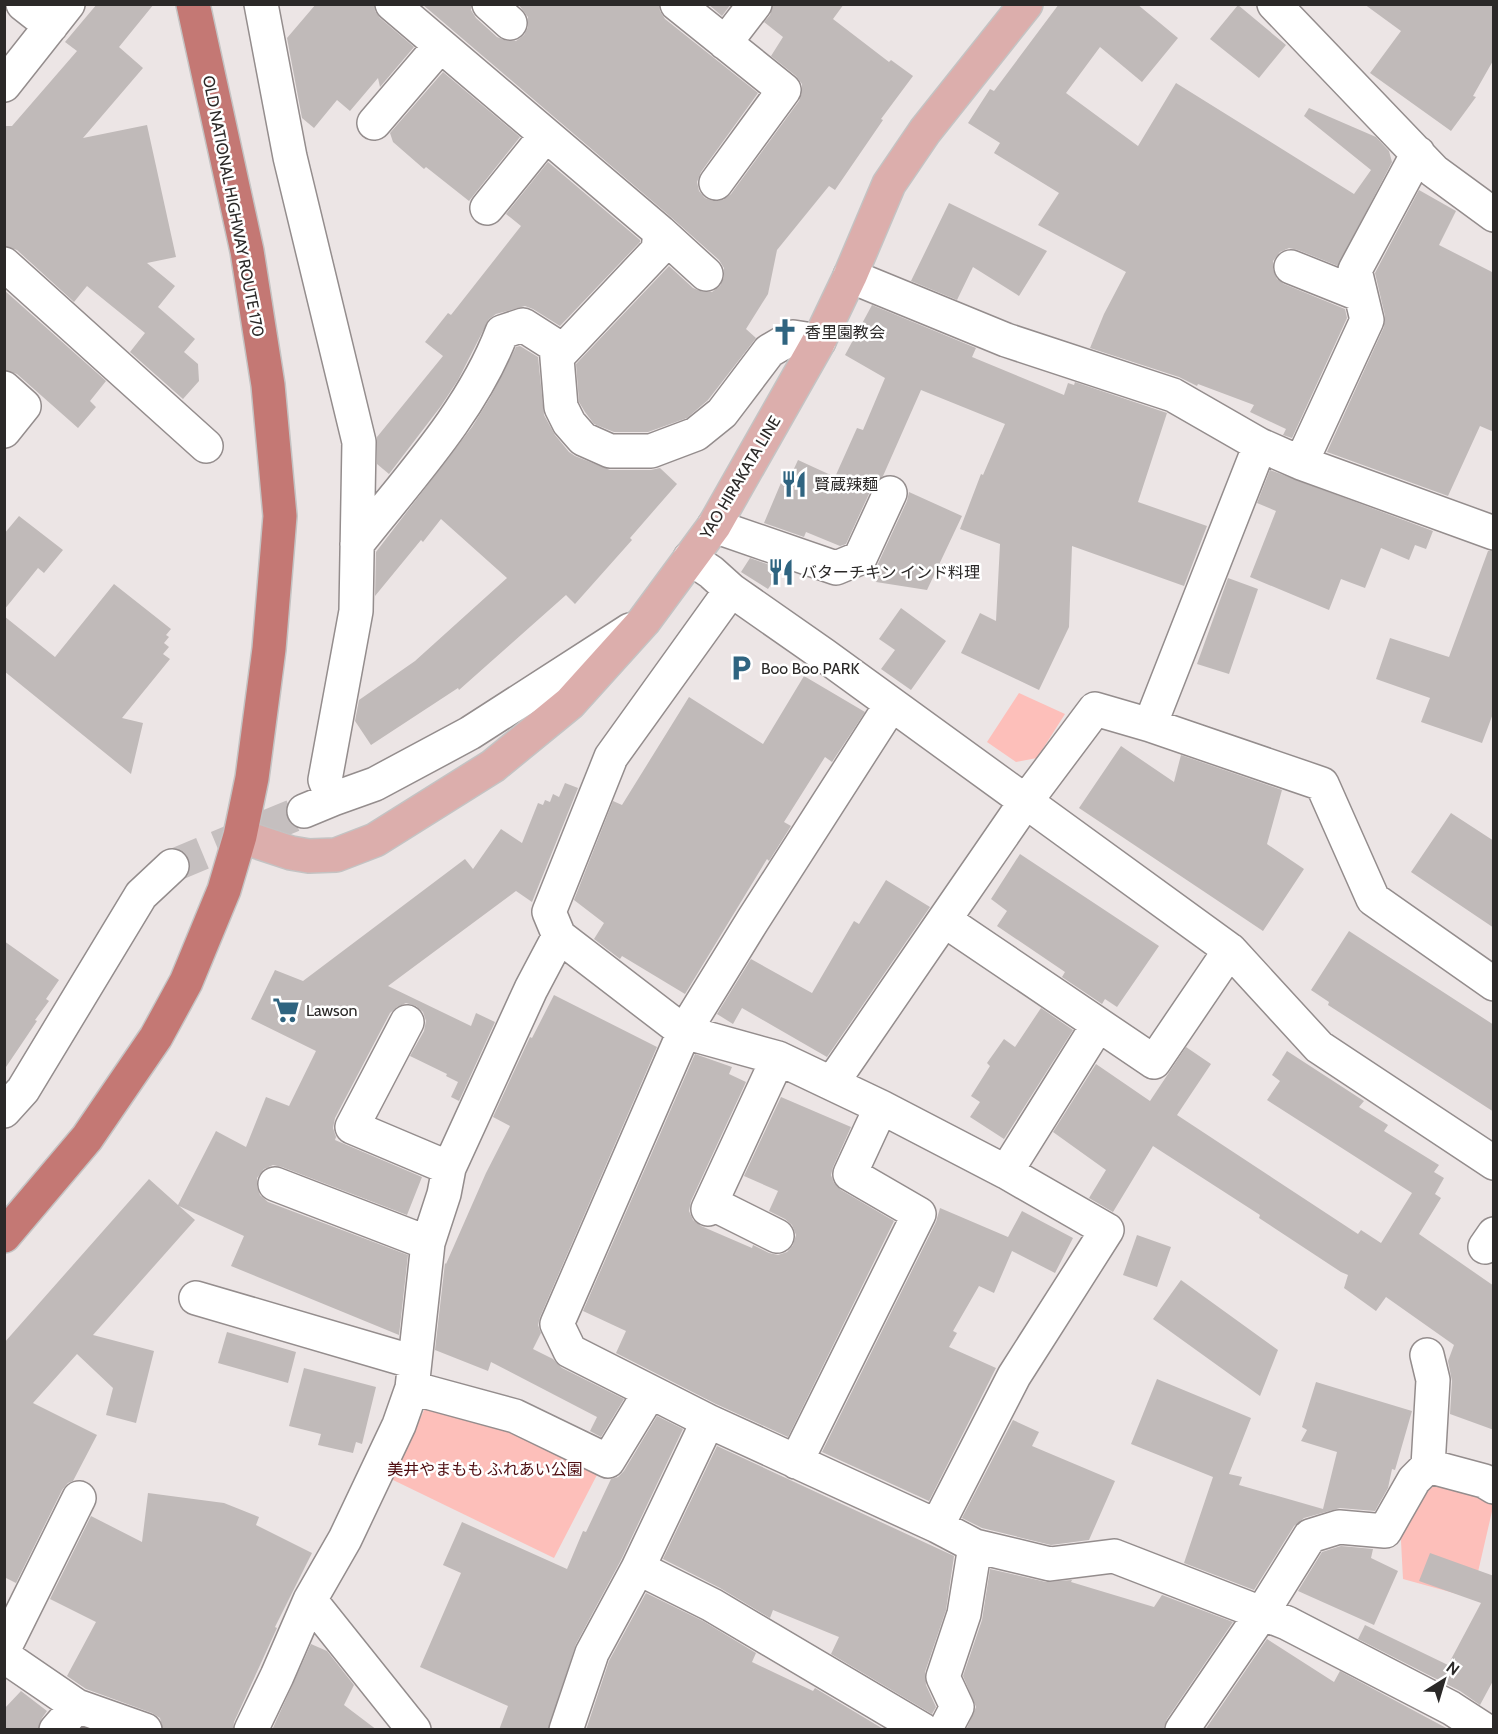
<svg xmlns="http://www.w3.org/2000/svg" width="1498" height="1734" font-family="Cabin,'Noto Sans JP',sans-serif">
	<style>
		.green { fill: #fdbfba }
		.building { fill: #c0bab9 }
		.lines { fill: none; stroke-linecap: round; stroke-linejoin: round }
		.minor-tunnel { stroke: #c5bfbf; stroke-width: 33; stroke-dasharray: 33 16; stroke-linecap: butt }
		.minor-casing { stroke: #948d8d; stroke-width: 36 }
		.major-casing { stroke: #c4c3c3; stroke-width: 36 }
		.highway-casing { stroke: #c4c3c3; stroke-width: 36 }
		.minor { stroke: #fff; stroke-width: 33 }
		.major { stroke: #dcaeac; stroke-width: 33 }
		.highway { stroke: #c47874; stroke-width: 33 }
		.labels { text-anchor: middle; stroke-width: 5; stroke-linejoin: round; paint-order: stroke }
		.street-label { font-size: 16px; fill: #2b2928; stroke: #fff }
		.poi-label { font-size: 16px; fill: #2b2928; stroke: #fff; text-anchor: start }
		.park-label { font-size: 16px; fill: #4f0e11; stroke: #fff }
	</style>
	<rect width="100%" height="100%" fill="#ece5e5"/>
	<path class="green" d="M1019,693L1065,714L1037,758L1016,762L987,742Z
		M427,1404L500,1420L599,1471L554,1558L391,1479Z
		M1444,1480L1493,1495V1507L1472,1598L1403,1579L1401,1541L1403,1521L1423,1493Z"/>
	<path class="building" d="M97,4H154L119,47L143,68L83,138L147,125L176,257L147,263L175,286L158,307L195,339L184,352L198,364L199,381L183,399L130,352L145,333L87,286L74,302L17,250L4,246V126H12L77,51L65,42Z
		M316,4H374L375,11L380,18L414,47L380,87L378,78L350,111L337,100L314,128L302,118L287,38Z
		M422,4H471V10L476,18L497,37L507,41H516L524,35L528,27V17L518,4H659L660,11L665,19L758,93L701,172L697,182L699,191L705,198L713,201L723,200L731,194L799,101L802,93V84L796,76L771,56L783,37L764,22L770,15L773,4H844L833,19L889,62L891,60L913,76L881,119L883,120L835,190L829,186L777,250L768,294L746,329L756,338L708,400L687,418L648,432H614L594,424L585,412L579,402L576,364L669,266L693,288L703,292H712L720,286L724,277V268L719,260L672,218Z
		M708,4H731L722,16Z
		M1059,4H1137L1178,38L1142,82L1100,47L1066,93L1138,146L1176,83L1354,194L1371,170L1304,116L1309,108L1376,137L1389,151L1392,162L1338,266L1298,250L1289,248L1280,252L1273,261V270L1277,279L1284,284L1345,309L1347,318L1292,438L1283,435L1286,429L1250,412L1254,405L1198,384L1197,386L1179,377L1090,348L1104,314L1126,272L1038,225L1059,193L994,153L1000,143L968,123L990,89L994,91Z
		M1364,4H1494V59L1473,96L1476,97L1451,131L1370,73L1401,31Z
		M1238,5L1286,45L1259,78L1210,39Z
		M443,72L520,137L469,201L426,167L424,169L393,142L390,133Z
		M548,162L640,240V242L560,326L533,309L525,306L496,314L489,319L458,380L441,406L389,474L377,464V437L443,356L425,342L448,313L451,315L521,226L506,214Z
		M1419,190L1456,211L1439,245L1494,273V432L1480,426L1448,496L1327,452L1384,327L1385,316L1375,273Z
		M949,203L1047,251L1019,296L973,267L957,300L911,281Z
		M4,290L106,381L90,401L96,407L78,428L17,374L4,370Z
		M872,305L976,348L972,357L1064,395L1068,383L1074,385L1075,382L1167,413L1138,502L1207,526L1184,586L1072,546L1069,627L1039,690L961,653L980,613L996,621L1000,544L960,529L981,474L983,475L1005,424L921,390L883,476L873,485L846,544L840,546L806,532L804,537L764,523L786,471L792,473L798,460L835,477L857,428L863,430L885,378L845,355Z
		M520,346L538,357L544,415L555,435L569,452L575,456L610,470H651L660,468L677,484L630,538L632,540L575,604L566,595L459,690L458,688L371,745L355,721L359,700L415,661L507,578L441,519L423,542L421,540L375,596L376,552L472,427L490,398L516,347Z
		M1270,470L1433,531L1426,549L1415,545L1409,560L1381,548L1365,588L1341,579L1329,610L1250,577L1276,511L1257,503Z
		M909,492L962,516L927,590L876,582L879,577L870,573L877,566L907,501Z
		M19,516L63,550L44,573L38,568L4,610V534Z
		M1488,551H1494V711L1482,743L1421,722L1430,698L1376,679L1390,638L1449,657Z
		M750,558L781,569L768,589L741,572Z
		M1228,578L1258,589L1229,674L1197,664Z
		M114,584L171,629L166,635L169,637L164,643L169,647L163,654L170,659L122,718L143,723L131,774L4,671V616L55,657Z
		M901,608L946,641L911,690L881,669L895,650L879,639Z
		M804,676L865,712L832,762L825,757L784,822L791,826L769,861L767,859L685,994L622,956L620,959L594,939L604,923L574,900L613,801L622,805L689,697L763,744Z
		M1121,746L1174,782L1181,755L1282,790L1267,844L1304,869L1263,931L1079,808Z
		M565,783L578,788L532,902L516,891L388,986L471,1026L476,1013L495,1022L459,1101L451,1097L458,1082L446,1076L447,1074L410,1056L424,1031L426,1021L423,1012L416,1006L406,1003L397,1007L390,1013L335,1118L333,1128L336,1137L335,1140L422,1177L407,1215L282,1167L273,1165L264,1169L257,1178V1187L260,1195L268,1202L408,1255L399,1335L231,1266L244,1236L179,1206L195,1220L93,1335L154,1351L136,1423L106,1415L113,1388L77,1354L33,1403L97,1435L73,1481L68,1483L62,1490L16,1583L4,1577V1343L149,1179L178,1205L216,1131L246,1147L266,1097L289,1106L316,1051L251,1019L275,970L303,981L465,859L473,869L501,829L522,843L538,803L543,805L545,800L550,802L553,794L559,797Z
		M1451,813L1494,841V928L1411,872Z
		M1020,854L1159,946L1117,1007L1105,999L1102,1004L1062,977L1065,972L997,926L1007,911L991,899Z
		M886,880L930,907L827,1057L742,1008L733,1024L717,1014L751,959L812,993L854,921L859,924Z
		M1349,931L1494,1025V1112L1328,1005L1329,1002L1311,990Z
		M4,941L59,980L46,999L49,1001L35,1020L37,1021L4,1070Z
		M554,995L657,1047L540,1317L538,1325L541,1333L533,1349L553,1359L562,1368L624,1399L601,1437L590,1431L597,1417L491,1362L488,1371L435,1350L445,1263L446,1264L486,1173L510,1126L493,1117L530,1037L532,1038Z
		M1041,1008L1073,1030L1004,1139L970,1117L980,1102L971,1096L990,1066L987,1063L1004,1039L1015,1047Z
		M1186,1047L1211,1064L1177,1115L1358,1234L1361,1230L1381,1243L1412,1193L1267,1100L1280,1081L1272,1075L1287,1051L1364,1101L1359,1107L1388,1125L1384,1131L1439,1165L1434,1172L1444,1178L1435,1194L1441,1198L1419,1234L1494,1286V1430L1450,1414L1452,1381L1448,1361L1454,1345L1386,1297L1376,1311L1344,1288L1348,1275L1341,1272L1259,1218L1260,1215L1153,1146L1113,1212L1089,1198L1106,1170L1053,1132L1096,1064L1150,1101Z
		M695,1054L732,1067L729,1074L746,1082L691,1201L689,1211L693,1220L701,1226L752,1248L753,1245L769,1253L778,1255L787,1252L793,1245L796,1235L792,1225L785,1219L769,1211L778,1191L744,1176L781,1097L851,1127L833,1167L831,1175L834,1183L841,1190L894,1221L788,1437L716,1404L616,1353L626,1331L583,1311Z
		M940,1208L1008,1237L1022,1211L1073,1238L1055,1273L1012,1251L994,1293L979,1286L953,1331L957,1333L949,1347L996,1368L929,1501L822,1452L936,1222Z
		M1137,1235L1171,1247L1157,1287L1123,1275Z
		M1181,1280L1278,1350L1260,1396L1153,1319Z
		M227,1332L296,1352L288,1383L218,1363Z
		M304,1368L376,1387L362,1444L356,1442L353,1453L318,1445L321,1434L289,1426Z
		M1157,1379L1251,1418L1229,1474L1242,1477L1239,1485L1323,1509L1337,1452L1301,1441L1307,1430L1302,1427L1316,1382L1412,1411L1395,1470L1392,1469L1388,1488L1375,1511L1340,1508L1304,1518L1294,1526L1254,1590L1184,1563L1213,1477L1131,1444Z
		M657,1416L683,1429L621,1560L576,1644L548,1730H499L508,1706L420,1667L461,1573L443,1565L462,1522L567,1569L583,1531L586,1532L611,1479L618,1477L624,1471Z
		M1013,1420L1039,1432L1032,1446L1115,1481L1089,1540L1051,1545L982,1528L962,1518Z
		M717,1446L954,1556L946,1610L925,1672L926,1685L936,1707L932,1714L831,1654L839,1637L773,1610L770,1618L720,1588L663,1559Z
		M148,1493L224,1503L259,1517L256,1525L312,1553L275,1627L277,1628L234,1722L233,1730H163L160,1718L152,1713L86,1689L67,1676L96,1622L50,1599L91,1516L142,1542Z
		M1341,1546L1373,1549L1371,1558L1398,1571L1374,1625L1298,1591L1322,1552Z
		M1430,1553L1494,1576V1679L1480,1705L1460,1691L1358,1639L1365,1625L1448,1665L1481,1603L1419,1581Z
		M990,1569L1046,1582L1072,1580L1071,1582L1154,1607L1162,1595L1233,1622L1167,1719L1163,1730H966L976,1707L963,1676L982,1620Z
		M646,1593L703,1621L756,1653L752,1662L813,1691L815,1688L885,1730H586L609,1661Z
		M1267,1639L1334,1682L1340,1671L1450,1730H1205Z
		M311,1644L327,1651L354,1685L344,1705L377,1730H272Z
		M21,1691L47,1711L42,1718L38,1730H4V1709Z"/>
	<g class="lines">
		<path class="minor-tunnel" d="M172,866L304,811"/>
		<defs>
			<path id="minor" d="M23,4L51,26
				M261,4L290,157L359,442L356,611L325,780L333,799L375,784L470,733L630,630
				M392,4L660,232L658,250L557,357
				M489,4L510,23
				M677,4L784,90L716,183
				M1274,4L1434,171L1494,215
				M725,43L755,4
				M4,85L68,4
				M374,123L440,46
				M487,208L546,135
				M660,232L706,274
				M4,264L206,446
				M1291,267L1361,295
				M850,276L1006,340L1173,395L1260,445L1301,463L1494,533
				M4,388L24,406L4,431
				M1301,463L1367,320L1355,270L1418,153
				M714,526L836,568L860,558L890,493
				M357,544C409,478 472,411 502,332L523,325L556,346L561,407L569,423L583,439L610,451H651L696,434L722,413L769,351L793,337L819,341
				M731,590L824,655L1230,950L1319,1047L1494,1163
				M891,705L753,920L684,1032L778,1058L881,1107L1006,1172
				M1150,725L1260,445
				M304,811L333,799
				M559,936L684,1032L557,1324L570,1351L708,1421
				M1230,950L1154,1062L944,920L1026,801L1095,709L1150,725L1322,784L1373,899L1494,984
				M407,1022L352,1127L449,1168
				M832,1083L944,920
				M4,1111L23,1090L141,895L172,866
				M275,1184L428,1243
				M711,1203L777,1236
				M708,1209L778,1058
				M1485,1247L1494,1234
				M196,1298L414,1362
				M412,1388L515,1416L608,1461L650,1392
				M796,1462L919,1214L850,1174L881,1107
				M1428,1466L1484,1481L1494,1487
				M937,1526L1014,1376L1107,1230L1006,1172L1098,1025
				M310,1600L414,1730
				M4,1649L79,1498
				M4,1656L77,1706L145,1730
				M56,1730L77,1706
				M251,1730L277,1676L310,1600L345,1539L399,1425L412,1388L428,1243L444,1194L449,1168L531,989L559,936L549,912L611,757L731,590L711,572L690,558
				M566,1730L592,1653L638,1568
				M923,1730L712,1605L638,1568L708,1421L937,1526L975,1546L1050,1564L1114,1556L1287,1623L1451,1708L1485,1730
				M945,1730L957,1707L943,1677L964,1614L975,1546
				M1182,1730L1262,1613L1310,1536L1339,1527L1385,1531L1414,1480L1428,1466L1433,1380L1427,1355"/>
			<path id="major" d="M240,836L291,853L309,856L336,855L375,840L493,766L570,703L644,621L714,526L819,341L850,276L889,184L925,131L1026,4"/>
			<path id="highway" d="M4,1236L87,1138L156,1037L186,982L224,890L240,836L252,778L269,649L280,516L268,385L247,251L193,4"/>
		</defs>
		<use href="#minor" class="minor-casing"/>
		<use href="#major" class="major-casing"/>
		<use href="#highway" class="highway-casing"/>
		<use href="#minor" class="minor"/>
		<use href="#major" class="major"/>
		<use href="#highway" class="highway"/>
	</g>
	<defs>
		<symbol id="church-bare" viewBox="-9 -9 18 18"><path d="M-1.2-6h2.4v3.5h3.3v2.4h-3.3V6h-2.4V-.1h-3.3v-2.4h3.3Z" fill="#2f6480" stroke="#fff" stroke-width="2.5" paint-order="stroke"/></symbol>
		<symbol id="restaurant-bare" viewBox="-9 -9 18 18"><path d="M-5-6h1v4h1v-4h1v4h1v-4h1v5L-1.5 .5V6h-2V.5L-5-1ZM5-6V6H3V1.5H1.5Q1.5-4 5-6Z" fill="#2f6480" stroke="#fff" stroke-width="2.5" paint-order="stroke"/></symbol>
		<symbol id="parking-bare" viewBox="-9 -9 18 18"><path d="M-3.5-5.5H1a3.5 3.5 0 0 1 0 7H-1V5.5H-3.5ZM-1-3.4V-.6H.8a1.4 1.4 0 0 0 0-2.8Z" fill="#2f6480" stroke="#fff" stroke-width="2.5" paint-order="stroke"/></symbol>
		<symbol id="supermarket-bare" viewBox="-9 -9 18 18"><path d="M-6-5.5h2.5l.6 2H6L4.5 2H-2.5L-4.4-4H-6ZM-1.5 3.2a1.3 1.3 0 1 0 .1 0ZM3 3.2a1.3 1.3 0 1 0 .1 0Z" fill="#2f6480" stroke="#fff" stroke-width="2.5" paint-order="stroke"/></symbol>
	</defs>
	<g fill-rule="evenodd">
		<use href="#church-bare" x="766" y="313" width="38" height="38"/>
		<use href="#restaurant-bare" x="775" y="465" width="38" height="38"/>
		<use href="#restaurant-bare" x="762" y="553" width="38" height="38"/>
		<use href="#parking-bare" x="722" y="649" width="38" height="38"/>
		<use href="#supermarket-bare" x="267" y="991" width="38" height="38"/>
	</g>
	<g class="labels">
		<g class="street-label">
			<text transform="translate(234 206) rotate(79)" y="6">OLD NATIONAL HIGHWAY ROUTE 170</text>
			<text transform="translate(740 477) rotate(-59)" y="6">YAO HIRAKATA LINE</text>
		</g>
		<g class="poi-label">
			<text x="805" y="338">香里園教会</text>
			<text x="814" y="490">賢蔵辣麺</text>
			<text x="801" y="578">バターチキン インド料理</text>
			<text x="761" y="674">Boo Boo PARK</text>
			<text x="306" y="1016">Lawson</text>
		</g>
		<g class="park-label">
			<text x="485" y="1475">美井やまもも ふれあい公園</text>
		</g>
	</g>
	<rect width="1498" height="1734" fill="none" stroke="#2b2928" stroke-width="12"/>
	<g transform="translate(1444 1680) rotate(37)" stroke="#ffffff" stroke-width="4.5" paint-order="stroke">
	<path d="M0-4.5L10 22L0 15L-10 22Z" fill="#2b2928"/>
	<text y="-9" font-size="16" font-weight="bold" text-anchor="middle" fill="#2b2928">N</text>
	</g>
</svg>
